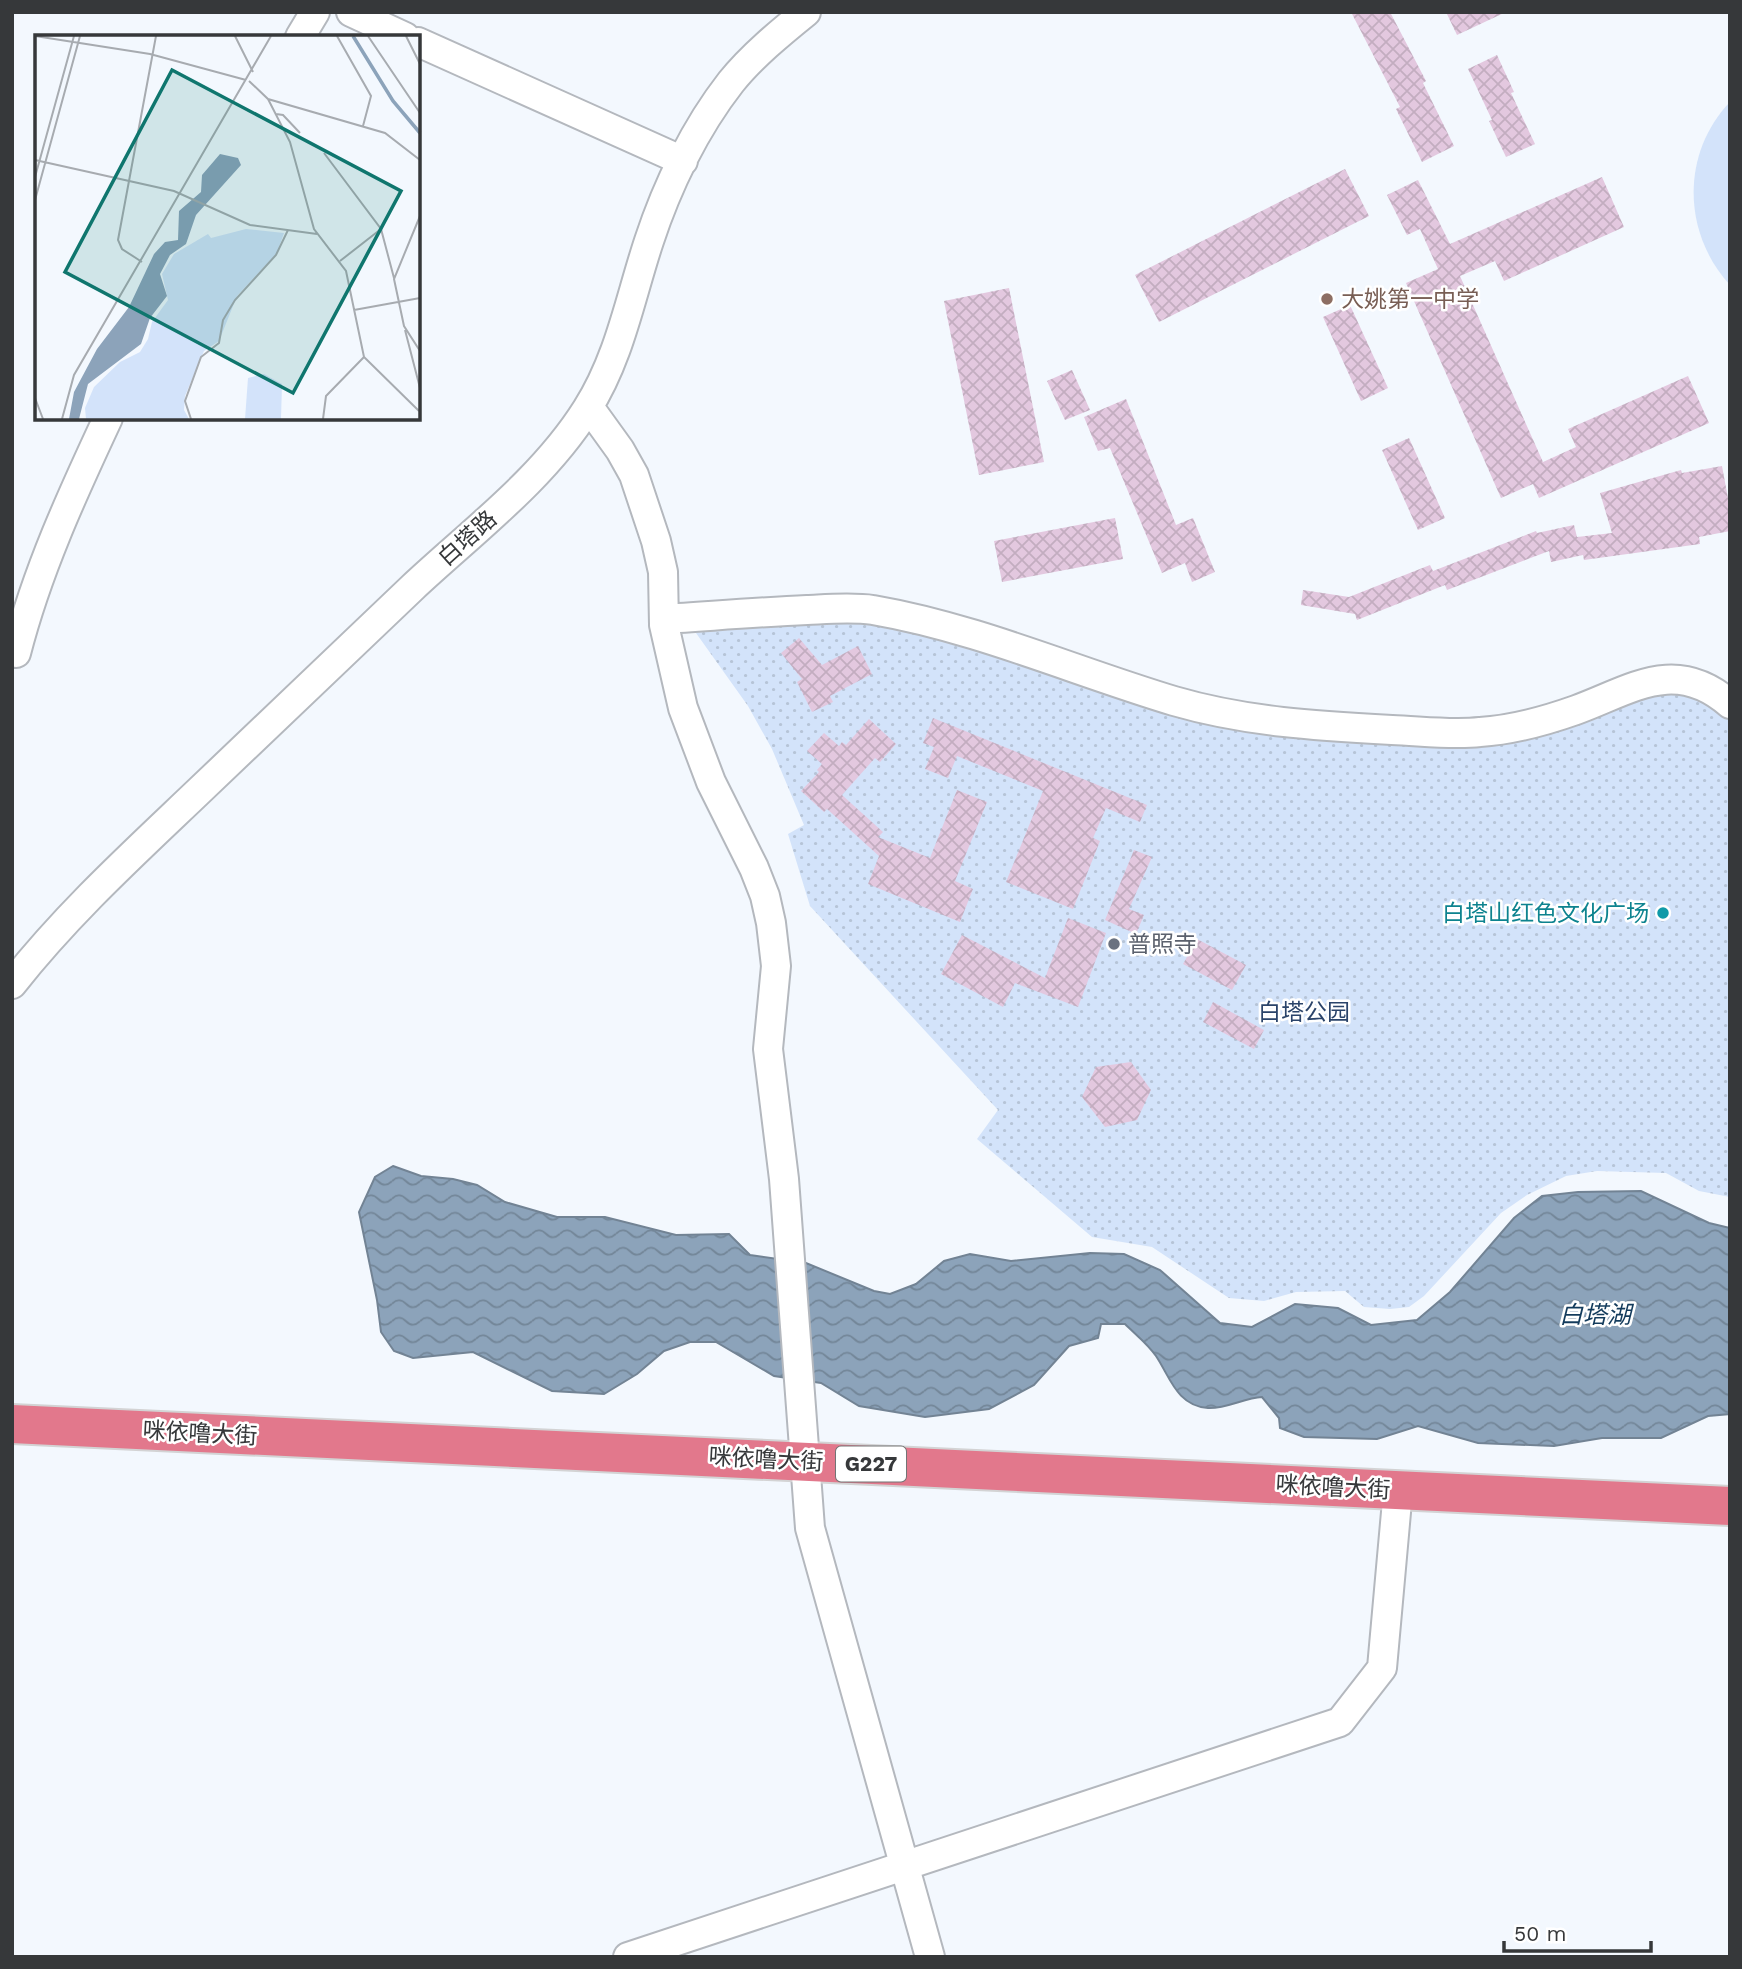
<svg xmlns="http://www.w3.org/2000/svg" width="1742" height="1969" font-family="'Work Sans','Noto Sans SC',sans-serif">
	<style>
		.grass { fill: url(#grass-dots) }
		.garden { fill: #d3e3fa }
		.water { fill: url(#water-waves); stroke: #728394; stroke-width: 2 }
		.building { fill: url(#building-cross-hatch) }
		.lines { fill: none; stroke-linecap: round; stroke-linejoin: round }
		.minor-casing { stroke: #b4b8be; stroke-width: 32 }
		.highway-casing { stroke: #d3d3d4; stroke-width: 42 }
		.minor { stroke: #fff; stroke-width: 28 }
		.highway { stroke: #e2788c; stroke-width: 38 }
		.education-dot { fill: #8d6e63; stroke: #fff; stroke-width: 2.5 }
		.culture-dot { fill: #0f9aa8; stroke: #fff; stroke-width: 2.5 }
		.worship-dot { fill: #6b7280; stroke: #fff; stroke-width: 2.5 }
		.labels { text-anchor: middle; stroke-width: 5; stroke-linejoin: round; paint-order: stroke }
		.shield { fill: #fff; stroke: #727475; stroke-width: 2 }
		.shield-label { font-size: 21px; font-weight: bold; fill: #36383a }
		.education-label { font-size: 23px; fill: #785e54; stroke: #fff; text-anchor: start }
		.street-label { font-size: 23px; fill: #36383a; stroke: #fff }
		.culture-label { font-size: 23px; fill: #0d838f; stroke: #fff; text-anchor: end }
		.worship-label { font-size: 23px; fill: #5b616d; stroke: #fff; text-anchor: start }
		.park-label { font-size: 23px; fill: #2b446a; stroke: #fff }
		.water-label { font-size: 24px; font-style: italic; fill: #133b5c; stroke: #fff }
		.inset-river { fill: none; stroke: #8ca3ba; stroke-width: 3.5 }
		.inset-road { fill: none; stroke: #a7abb0; stroke-width: 2 }
		.view { fill: #0f766e; fill-opacity: 0.15; stroke: #0f766e; stroke-width: 3.5 }
		.inset-edge { fill: none; stroke: #36383a; stroke-width: 3.5 }
	</style>
	<defs>
		<pattern id="grass-dots" width="8" height="8" patternUnits="userSpaceOnUse" patternTransform="scale(1.75)"><rect width="8" height="8" fill="#d3e3fa"/><path d="M2 2h.1M6 6h.1" fill="none" stroke="#b6c4d7" stroke-width="1.8" stroke-linecap="round"/></pattern>
		<pattern id="water-waves" width="16" height="10" patternUnits="userSpaceOnUse" patternTransform="scale(1.75)"><rect width="16" height="10" fill="#8ca3ba"/><path d="M0 5q4-4 8 0t8 0" fill="none" stroke="#738698"/></pattern>
		<pattern id="building-cross-hatch" width="8" height="8" patternUnits="userSpaceOnUse" patternTransform="scale(1.75)"><rect width="8" height="8" fill="#e3c8df"/><path d="M0 0l8 8M0 8l8-8" fill="none" stroke="#c3adc0"/></pattern>
	</defs>
	<rect width="100%" height="100%" fill="#f3f8fe"/>
	<path class="grass" d="M855,614L1190,713L1419,736L1684,685L1730,713V1197L1699,1191L1666,1173L1597,1171L1566,1176L1527,1195L1501,1213L1424,1296L1409,1307L1390,1309L1364,1307L1345,1291L1296,1292L1264,1301L1229,1298L1152,1247L1092,1237L977,1139L998,1110L810,906L788,834L804,825L772,749L748,706L696,633L708,619Z"/>
	<path class="garden" d="M1730,102V285C1682,233 1681,153 1730,102Z"/>
	<path class="water" d="M393,1166L421,1176L453,1179L477,1185L505,1202L557,1217H605L676,1235L729,1234L750,1255L806,1263L874,1291L890,1294L916,1284L944,1261L970,1254L1011,1261L1090,1253L1124,1254L1160,1270L1220,1323L1252,1327L1295,1304L1338,1308L1371,1325L1417,1320L1450,1292L1514,1218L1542,1196L1578,1192L1641,1191L1709,1223L1730,1228V1414L1708,1416L1661,1438H1602L1554,1446L1478,1443L1418,1426L1377,1439L1304,1437L1280,1428L1279,1418L1262,1397C1244,1398 1226,1409 1208,1408C1177,1406 1170,1377 1156,1356C1148,1344 1135,1334 1125,1324H1101L1098,1338L1069,1346L1034,1385L989,1409L925,1417L859,1406L821,1383L774,1376L716,1342H690L664,1351L637,1374L604,1394L552,1391L473,1352L413,1358L394,1351L381,1332L377,1300L359,1212L375,1177Z"/>
	<path class="building" d="M1351,12H1390L1426,81L1423,83L1454,146L1422,162L1396,109L1400,107Z
		M1446,12H1506L1457,35Z
		M1497,55L1514,92L1511,93L1535,144L1506,157L1489,121L1492,120L1468,69Z
		M1345,169L1369,216L1159,322L1135,275Z
		M1602,177L1624,227L1504,281L1495,261L1460,276L1543,462L1576,447L1568,429L1688,376L1709,423L1539,498L1533,484L1501,498L1406,283L1438,269L1420,229L1407,235L1387,195L1418,180L1450,244Z
		M1009,288L1044,462L979,475L944,301Z
		M1350,305L1388,388L1361,401L1323,317Z
		M1072,370L1090,410L1065,420L1047,381Z
		M1126,399L1176,525L1193,518L1215,572L1192,582L1185,563L1162,573L1110,448L1098,451L1084,417Z
		M1409,438L1445,518L1418,530L1382,450Z
		M1722,466L1730,509V531L1699,537L1700,544L1584,560L1583,555L1551,562L1549,551L1447,590L1445,585L1357,620L1355,614L1301,605L1303,590L1349,597L1430,565L1433,571L1536,531L1537,533L1574,525L1577,537L1612,533L1600,493L1681,470L1682,473Z
		M1115,518L1123,559L1002,582L994,541Z
		M799,638L822,665L858,646L872,674L830,696L833,702L812,712L797,682L802,679L781,653Z
		M933,718L1147,805L1140,822L1106,808L1093,838L1100,841L1073,909L1006,882L1043,791L957,756L948,778L925,769L934,747L923,743Z
		M869,719L896,744L880,762L875,758L842,795L883,832L878,837L930,858L957,790L987,802L955,881L973,889L960,922L868,884L879,856L827,809L824,812L801,791L819,772L817,770L822,764L807,751L824,733L839,746L842,742L846,745Z
		M1134,850L1152,857L1129,909L1144,915L1136,934L1105,920Z
		M1068,918L1106,933L1078,1007L1015,983L1003,1007L941,974L962,935L1045,978Z
		M1197,939L1246,965L1232,990L1183,964Z
		M1213,1002L1264,1030L1254,1049L1203,1022Z
		M1131,1062L1151,1090L1137,1120L1105,1127L1082,1097L1096,1067Z"/>
	<g class="lines">
		<defs>
			<path id="minor" d="M351,12L405,37
				M300,37L315,12
				M418,42L683,161
				M589,407L620,450L634,475L656,541L663,572L664,625L683,708L711,782L754,868L765,896L771,923L776,966L768,1049L784,1179L810,1528L930,1957
				M664,619C712,616 760,612 807,610C829,609 852,607 873,610C977,628 1074,671 1174,701C1246,722 1318,726 1392,730C1421,731 1451,735 1480,732C1513,730 1545,721 1576,710C1631,690 1675,656 1730,704
				M16,653C37,571 72,495 108,418
				M12,984C68,913 134,853 199,791C270,723 341,655 413,587C473,531 543,479 587,409C620,357 630,298 649,241C667,186 695,128 731,82C752,56 780,33 806,12
				M628,1957L1340,1722L1382,1668L1398,1490"/>
			<path id="highway" d="M12,1424L1730,1506"/>
		</defs>
		<use href="#minor" class="minor-casing"/>
		<use href="#highway" class="highway-casing"/>
		<use href="#minor" class="minor"/>
		<use href="#highway" class="highway"/>
	</g>
	<circle class="education-dot" cx="1327" cy="299" r="7"/>
	<circle class="culture-dot" cx="1663" cy="913" r="7"/>
	<circle class="worship-dot" cx="1114" cy="944" r="7"/>
	<g class="labels">
		<rect class="shield" x="836" y="1446.5" width="70" height="35" rx="5"/>
		<g class="shield-label">
			<text x="871" y="1471">G227</text>
		</g>
		<g class="education-label">
			<text x="1341" y="307">大姚第一中学</text>
		</g>
		<g class="street-label">
			<text transform="translate(467 538) rotate(-42)" y="8">白塔路</text>
			<text transform="translate(200 1433) rotate(3)" y="8">咪依噜大街</text>
			<text transform="translate(766 1459) rotate(3)" y="8">咪依噜大街</text>
			<text transform="translate(1333 1487) rotate(3)" y="8">咪依噜大街</text>
		</g>
		<g class="culture-label">
			<text x="1649" y="921">白塔山红色文化广场</text>
		</g>
		<g class="worship-label">
			<text x="1128" y="952">普照寺</text>
		</g>
		<g class="park-label">
			<text x="1304" y="1020">白塔公园</text>
		</g>
		<g class="water-label">
			<text x="1595" y="1323">白塔湖</text>
		</g>
	</g>
	<g transform="translate(35 35)">
		<rect width="385" height="385" fill="#f3f8fe"/>
		<path d="M211,194L249,198L242,218L202,261L184,306L169,316L150,361L149,375L154,384H51L50,373L59,352L85,327L105,317L113,304L117,287L133,265L127,239L139,219L173,199L176,203Z" fill="#d3e3fa"/>
		<path d="M229,339L247,349L246,384H210L213,343Z" fill="#d3e3fa"/>
		<path d="M185,119L203,123L206,130L161,180L151,209L135,220L125,239L132,261L115,283L106,309L53,349L44,384H34L39,357L62,314L94,272L119,219L130,207L143,205L144,176L166,157L167,140Z" fill="#8ca3ba"/>
		<path class="inset-river" d="M318,1L358,66L385,98"/>
		<path class="inset-road" d="M0,1L115,19L211,45M200,1L218,37M302,1L336,61L328,91M333,1L385,78M371,1L385,29M214,46L233,64L350,98L385,125M233,64L255,107L279,194L311,236L329,322L384,376M241,79L248,80L265,98M289,118L346,194L359,243M0,125L139,156L215,190L282,199M0,142L39,1M0,165L45,1M385,181L359,244L369,291L385,316M305,226L346,194M107,227L87,214L83,205L121,1M319,275L385,263M370,295L385,353M0,363L8,384M27,384L39,340L236,1M156,384L150,366L166,322L184,308L188,285L200,265L241,220L253,195M288,384L291,361L329,322"/>
		<path class="view" d="M137,35L366,156L258,358L30,237Z"/>
		<rect width="385" height="385" class="inset-edge"/>
	</g>
	<rect width="1742" height="1969" fill="none" stroke="#36383a" stroke-width="28"/>
	<path d="M1504 1941v10h147v-10" fill="none" stroke="#36383a" stroke-width="3.5"/>
	<text x="1514" y="1941" font-size="21" fill="#36383a" stroke="#ffffff" stroke-width="5" paint-order="stroke">50 m</text>
</svg>
